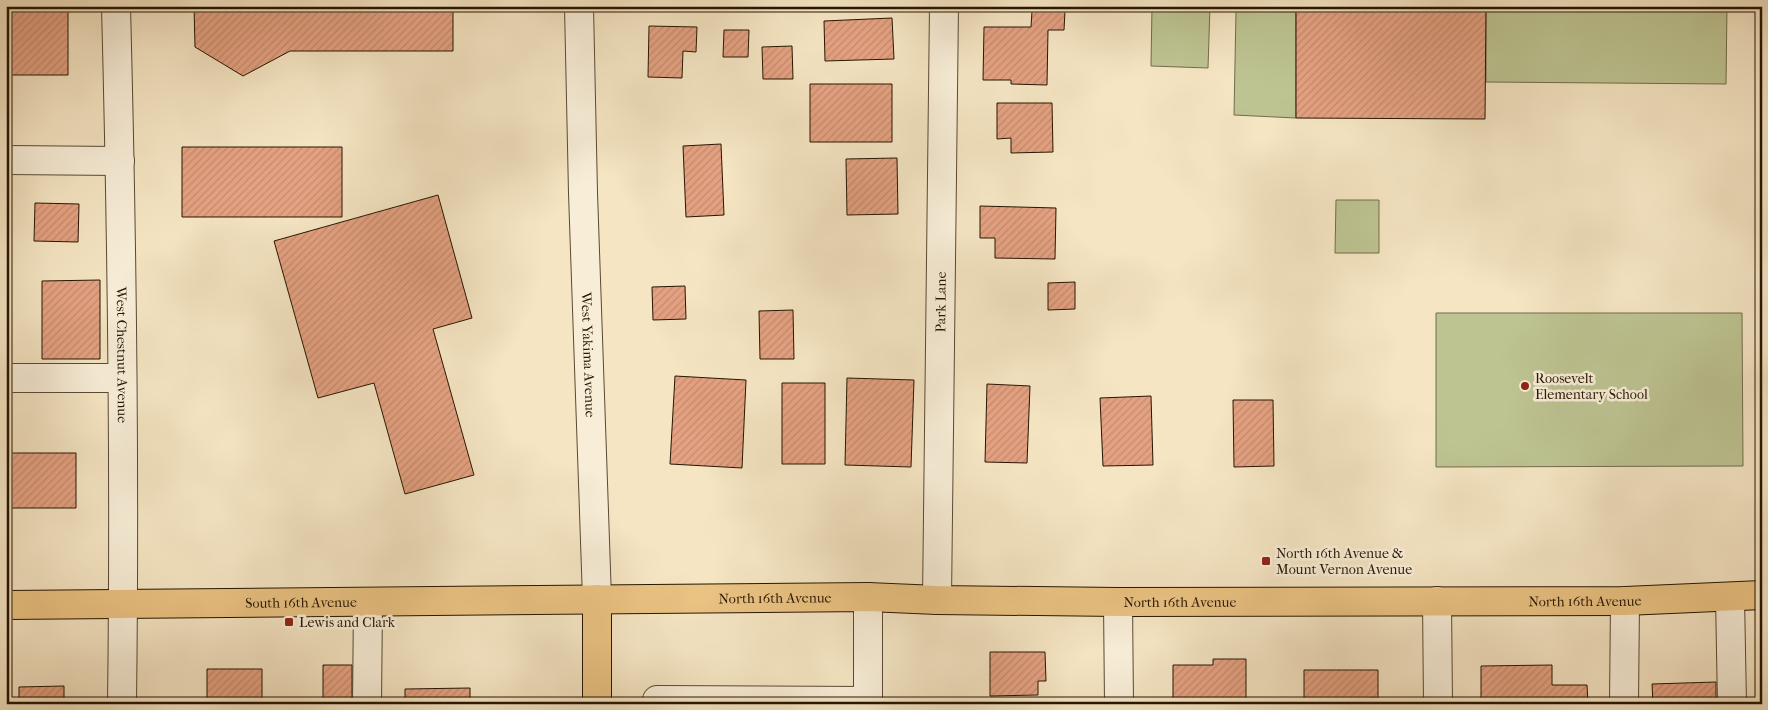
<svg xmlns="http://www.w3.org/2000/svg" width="1768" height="710" font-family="'IM FELL French Canon',serif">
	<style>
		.green { fill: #bdc492; stroke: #726c4a }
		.building { fill: url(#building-hatch); stroke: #261501 }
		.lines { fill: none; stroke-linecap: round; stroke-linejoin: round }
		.minor-casing { stroke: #5a4932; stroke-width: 30 }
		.major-casing { stroke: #261501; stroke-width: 30 }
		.minor { stroke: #f8eed8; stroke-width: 28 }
		.major { stroke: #eac282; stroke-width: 28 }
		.poi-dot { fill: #8f2418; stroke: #f8eed8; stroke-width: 2 }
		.labels { text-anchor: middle; stroke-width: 5; stroke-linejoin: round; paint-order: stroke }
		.street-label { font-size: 14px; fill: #261501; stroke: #f8eed8 }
		.poi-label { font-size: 14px; fill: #261501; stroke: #f8eed8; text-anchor: start }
	</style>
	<defs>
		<pattern id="building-hatch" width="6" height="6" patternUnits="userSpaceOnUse" patternTransform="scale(1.25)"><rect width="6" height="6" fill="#e5a282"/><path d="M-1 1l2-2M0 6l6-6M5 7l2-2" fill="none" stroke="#c48b6e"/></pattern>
	</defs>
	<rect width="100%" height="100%" fill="#f5e5c3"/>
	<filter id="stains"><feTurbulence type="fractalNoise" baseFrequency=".004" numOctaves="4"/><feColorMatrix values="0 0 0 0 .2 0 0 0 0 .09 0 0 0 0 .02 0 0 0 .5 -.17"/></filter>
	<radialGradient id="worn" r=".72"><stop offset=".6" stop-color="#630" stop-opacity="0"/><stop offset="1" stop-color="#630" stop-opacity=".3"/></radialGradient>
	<path class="green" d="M1152,6H1210L1208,68L1151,66Z
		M1486,6H1727L1726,84L1486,82Z
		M1236,11L1296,12V118L1234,115Z
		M1336,200H1379V253H1335Z
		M1436,313H1742L1743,466L1436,467Z"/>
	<path class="building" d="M6,6H68V75H6Z
		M194,6H453V51H290L243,76L195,47Z
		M768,6H862V8L768,11Z
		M1296,6H1486L1485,119L1296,118Z
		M1032,11H1065L1064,30H1048L1047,85L1011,84V80H983L984,27H1031Z
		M892,18L894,59L825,61L824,21Z
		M649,26L697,27L696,52L683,51L682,78L648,77Z
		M724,30H749L748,57H723Z
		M792,46L793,79H763L762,47Z
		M810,84H892V142H810Z
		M997,103H1052L1053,152L1011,153V138L997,139Z
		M721,144L724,215L686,217L683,146Z
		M182,147H342V217H182Z
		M897,158L898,214L847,215L846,159Z
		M438,195L472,318L433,329L474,475L405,494L374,383L318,398L274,241Z
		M35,203L79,204L78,242L34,241Z
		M980,206L1056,208L1055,259L995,258V238H980Z
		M6,218H8V291H6Z
		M100,280V359H42V281Z
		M1075,282V309L1048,310V283Z
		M685,286L686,319L653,320L652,287Z
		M793,310L794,359H760L759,311Z
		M675,376L746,380L742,468L670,464Z
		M847,378L914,380L911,467L845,465Z
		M782,383H825V464H782Z
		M987,384L1030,386L1027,463L985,462Z
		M1151,396L1153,465L1103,466L1100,398Z
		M1233,400H1273L1274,466L1234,467Z
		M6,453H76V508H6Z
		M990,652H1045L1046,681H1038V695L990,696Z
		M1213,659H1246V704H1173V665H1213Z
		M323,665H352V702L323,703Z
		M1552,665V685H1587L1588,704H1481V666Z
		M207,669H262V704H207Z
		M1304,670H1378V698H1369V704H1304Z
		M1716,682V704H1653L1652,684Z
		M64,686V704H19V687Z
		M470,688V703L479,704H405V689Z"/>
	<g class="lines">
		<defs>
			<g id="minor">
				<path id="s1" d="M116,6C122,239 125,471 122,704"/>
				<path id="s2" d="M579,6L583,193L597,599"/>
				<path d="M6,160L120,161"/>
				<path d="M6,378H122"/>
				<path d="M1730,597L1732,704"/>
				<path id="s3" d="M937,600L944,6"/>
				<path d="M1437,601L1438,704"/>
				<path d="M1118,602L1119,704"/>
				<path d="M367,704L368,602"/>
				<path d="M657,704V700L868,701"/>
				<path d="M868,704V597"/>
				<path d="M1624,704L1625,601"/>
			</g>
			<g id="major">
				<path d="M597,599V704"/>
				<path id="s4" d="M6,605L868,597L937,600L1118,602L1625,601L1762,595"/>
			</g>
		</defs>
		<use href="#minor" class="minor-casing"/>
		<use href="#major" class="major-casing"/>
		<use href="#minor" class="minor"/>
		<use href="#major" class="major"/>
	</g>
	<g class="poi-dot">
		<circle cx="1525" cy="386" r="5"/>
		<rect x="1261" y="556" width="10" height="10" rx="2.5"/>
		<rect x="284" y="617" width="10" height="10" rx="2.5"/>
	</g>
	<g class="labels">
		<g class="street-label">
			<text dy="5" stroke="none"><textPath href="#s3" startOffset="298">Park Lane</textPath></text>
			<text dy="5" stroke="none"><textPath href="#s1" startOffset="349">West Chestnut Avenue</textPath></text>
			<text dy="5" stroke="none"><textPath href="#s2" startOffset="349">West Yakima Avenue</textPath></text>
			<text dy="5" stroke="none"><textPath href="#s4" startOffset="769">North 16th Avenue</textPath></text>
			<text dy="5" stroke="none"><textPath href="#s4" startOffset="1579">North 16th Avenue</textPath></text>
			<text dy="5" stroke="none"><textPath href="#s4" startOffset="295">South 16th Avenue</textPath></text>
			<text dy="5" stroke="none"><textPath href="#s4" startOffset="1174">North 16th Avenue</textPath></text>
		</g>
		<g class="poi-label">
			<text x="1535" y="383">Roosevelt<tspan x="1535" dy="16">Elementary School</tspan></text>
			<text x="1276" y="558">North 16th Avenue &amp;<tspan x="1276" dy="16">Mount Vernon Avenue</tspan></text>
			<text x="299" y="627">Lewis and Clark</text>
		</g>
	</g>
	<rect width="1768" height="710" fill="none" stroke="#f5e5c3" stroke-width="25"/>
	<rect x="8" y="8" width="1753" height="695" fill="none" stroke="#261501" stroke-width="2.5"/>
	<rect x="12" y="12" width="1743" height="685" fill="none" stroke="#261501"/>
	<rect width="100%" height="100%" filter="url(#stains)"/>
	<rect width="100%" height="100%" fill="url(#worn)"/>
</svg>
